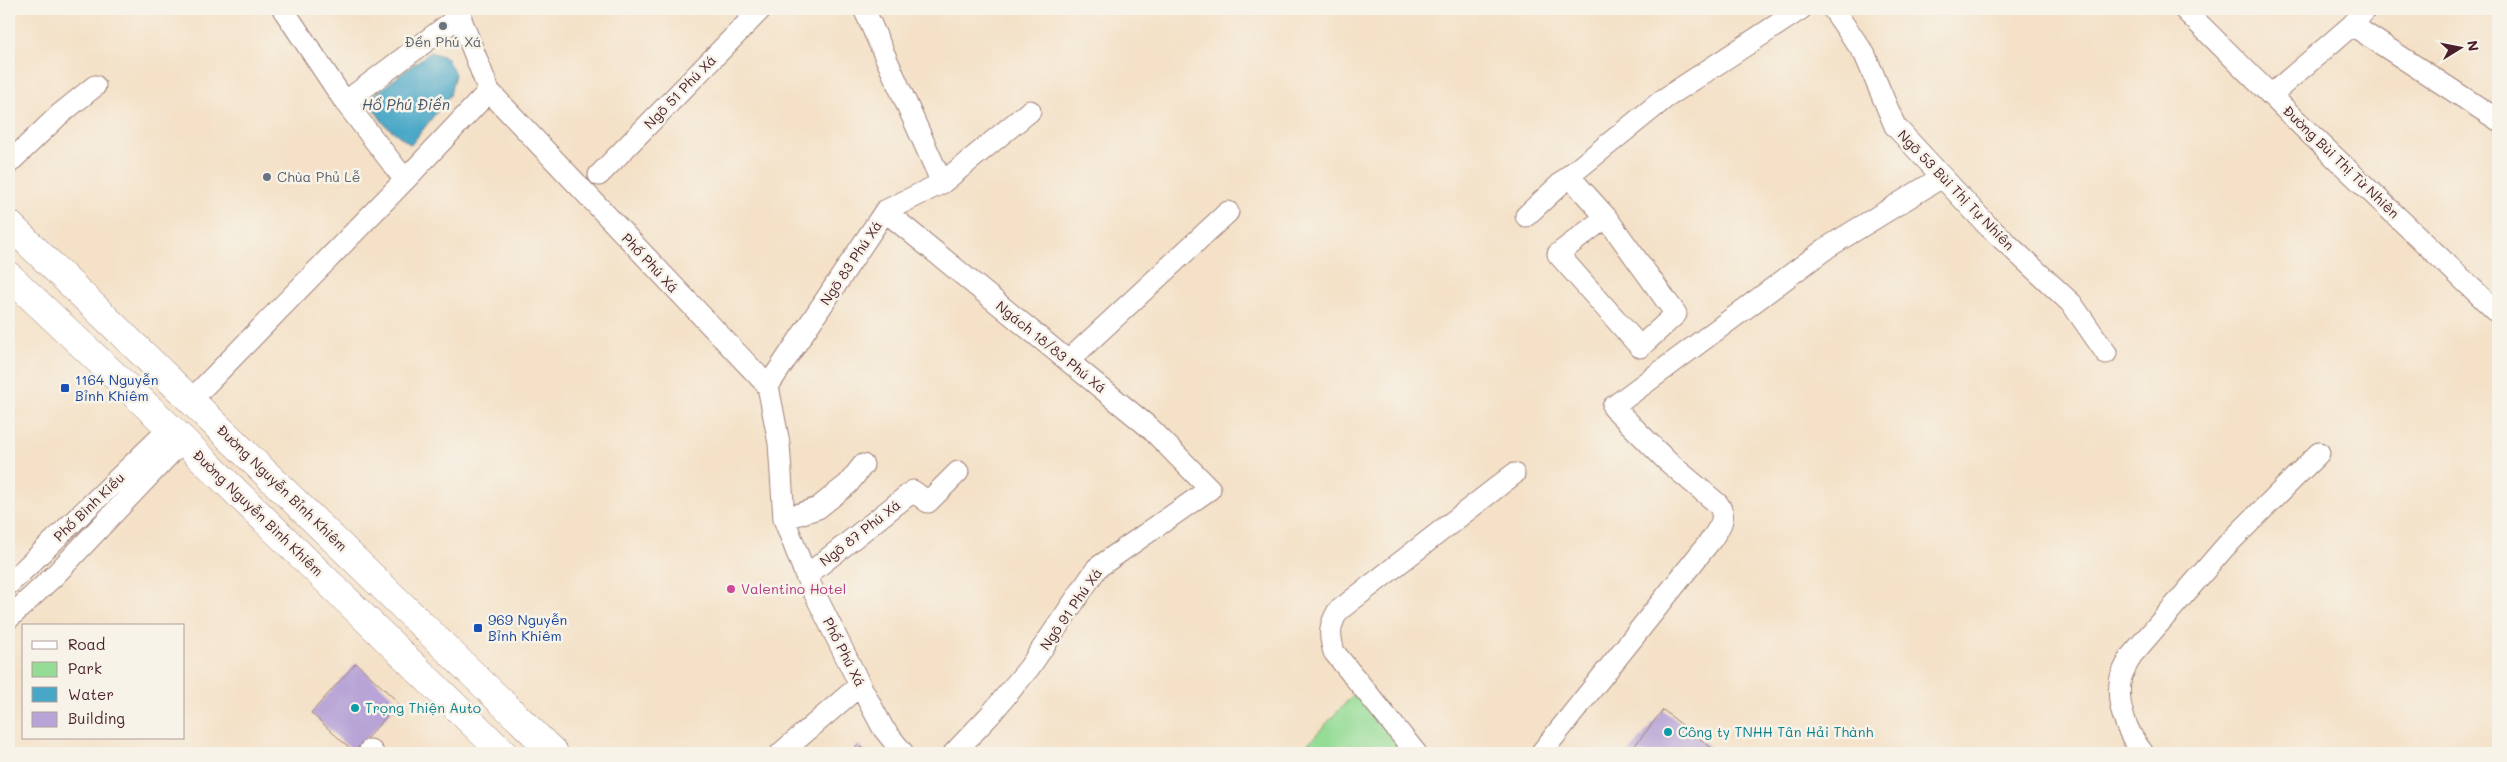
<svg xmlns="http://www.w3.org/2000/svg" width="2507" height="762" font-family="Mali,sans-serif">
	<style>
		.green { fill: #95dc96; stroke: #707e60 }
		.water { fill: #48a7c7; stroke: #496379 }
		.building { fill: #b8a4d7 }
		.lines { fill: none; stroke-linecap: round; stroke-linejoin: round }
		.minor-casing { stroke: #9f8079; stroke-width: 23 }
		.highway-casing { stroke: #9f8079; stroke-width: 29 }
		.minor { stroke: #fff; stroke-width: 21 }
		.highway { stroke: #fff; stroke-width: 28 }
		.worship-dot { fill: #6b7280; stroke: #f7f3e8; stroke-width: 2 }
		.transit-dot { fill: #1a4fb4; stroke: #f7f3e8; stroke-width: 2 }
		.hotel-dot { fill: #d1479c; stroke: #f7f3e8; stroke-width: 2 }
		.culture-dot { fill: #0f9aa8; stroke: #f7f3e8; stroke-width: 2 }
		.labels { text-anchor: middle; stroke-width: 5; stroke-linejoin: round; paint-order: stroke }
		.worship-label { font-size: 14px; fill: #5b616d; stroke: #f7f3e8 }
		.street-label { font-size: 14px; fill: #4a1f2b; stroke: #f7f3e8 }
		.transit-label { font-size: 14px; fill: #164399; stroke: #f7f3e8; text-anchor: start }
		.hotel-label { font-size: 14px; fill: #b23c85; stroke: #f7f3e8; text-anchor: start }
		.culture-label { font-size: 14px; fill: #0d838f; stroke: #f7f3e8; text-anchor: start }
		.water-label { font-size: 15px; font-style: italic; fill: #495569; stroke: #f7f3e8 }
	</style>
	<rect width="100%" height="100%" fill="#f7f3e8"/>
	<filter id="ink" filterUnits="userSpaceOnUse"><feTurbulence type="fractalNoise" baseFrequency=".02" numOctaves="2"/><feDisplacementMap in="SourceGraphic" scale="10" xChannelSelector="R" yChannelSelector="G"/><feConvolveMatrix kernelMatrix="1 2 1 2 8 2 1 2 1" color-interpolation-filters="sRGB"/></filter>
	<filter id="wash" filterUnits="userSpaceOnUse"><feTurbulence type="fractalNoise" baseFrequency=".0096" numOctaves="4" result="noise"/><feDisplacementMap in="SourceGraphic" scale="20" xChannelSelector="R" yChannelSelector="G"/><feGaussianBlur stdDeviation="1.12" result="paint"/><feColorMatrix in="noise" values="0 0 0 0 0 0 0 0 0 0 0 0 0 0 0 0 0 1.4 0 .05"/><feComposite in="paint" operator="in"/></filter>
	<g filter="url(#wash)">
		<rect width="100%" height="100%" fill="#f4e1c7"/>
		<path class="green" d="M1355,693L1407,753H1299Z"/>
		<path class="water" d="M430,52L446,57L455,74L450,95L411,145L385,125L367,100Z"/>
		<g id="blocks">
			<path class="building" d="M356,663L399,703L354,752L311,713Z
				M1663,710L1718,753H1629Z
				M859,745L867,753H849Z"/>
		</g>
	</g>
	<g filter="url(#ink)">
		<use href="#blocks" fill-opacity="0" stroke="#9f8079" stroke-width="1"/>
		<g class="lines">
			<defs>
				<path id="minor" d="M283,9L345,102L405,180L489,91L768,386L779,443L784,519L806,576L860,685L883,728L903,753
					M457,9L489,91
					M864,9L942,183
					M1833,9L1865,55L1895,126L1987,225L2072,304L2106,353
					M2184,9L2303,127L2498,313
					M2352,25L2498,120
					M2272,94L2352,25L2366,9
					M345,102L461,15
					M9,163L59,115L95,86
					M599,175L761,9
					M1569,176L1606,217L1676,314L1640,347L1558,254L1606,217
					M885,211L1150,428L1210,489L1097,568L1029,668L990,715L954,753
					M1526,216L1569,176L1664,99L1801,9
					M1068,361L1228,212
					M768,386L885,211L942,183L1030,111
					M192,399L405,180
					M784,519L818,508L848,484L863,465
					M806,576L913,491L928,502L958,472
					M9,584L169,429
					M9,618L54,576L183,440
					M370,750L373,753
					M781,753L860,685
					M1416,753L1334,652C1329,635 1329,626 1338,611L1514,474
					M1541,753L1711,540C1719,528 1728,518 1718,504L1667,461L1613,407L1828,247L1942,177
					M2143,753C2127,733 2115,704 2121,677C2123,670 2128,663 2131,656L2225,547L2319,453"/>
				<path id="highway" d="M9,224L554,753
					M9,276L183,440L503,753"/>
			</defs>
			<use href="#minor" class="minor-casing"/>
			<use href="#highway" class="highway-casing"/>
			<use href="#minor" class="minor"/>
			<use href="#highway" class="highway"/>
		</g>
	</g>
	<g class="worship-dot">
		<circle cx="443" cy="26" r="5"/>
		<circle cx="267" cy="177" r="5"/>
	</g>
	<g class="transit-dot">
		<rect x="60" y="383" width="10" height="10" rx="2.5"/>
		<rect x="473" y="623" width="10" height="10" rx="2.5"/>
	</g>
	<circle class="hotel-dot" cx="731" cy="589" r="5"/>
	<g class="culture-dot">
		<circle cx="355" cy="708" r="5"/>
		<circle cx="1668" cy="732" r="5"/>
	</g>
	<g class="labels">
		<g class="worship-label">
			<text x="443" y="47">Đền Phú Xá</text>
			<text x="277" y="182" text-anchor="start">Chùa Phủ Lễ</text>
		</g>
		<g class="street-label">
			<text transform="translate(680 92) rotate(-46)" y="5">Ngõ 51 Phú Xá</text>
			<text transform="translate(2341 162) rotate(44)" y="5">Đường Bùi Thị Từ Nhiên</text>
			<text transform="translate(1956 190) rotate(46)" y="5">Ngõ 53 Bùi Thị Tự Nhiên</text>
			<text transform="translate(650 263) rotate(47)" y="5">Phố Phú Xá</text>
			<text transform="translate(851 263) rotate(-56)" y="5">Ngõ 83 Phú Xá</text>
			<text transform="translate(1051 347) rotate(39)" y="5">Ngách 18/83 Phú Xá</text>
			<text transform="translate(282 488) rotate(44)" y="5">Đường Nguyễn Bỉnh Khiêm</text>
			<text transform="translate(89 507) rotate(-44)" y="5">Phố Bình Kiều</text>
			<text transform="translate(258 513) rotate(44)" y="5">Đường Nguyễn Bình Khiêm</text>
			<text transform="translate(860 533) rotate(-38)" y="5">Ngõ 87 Phú Xá</text>
			<text transform="translate(1071 609) rotate(-55)" y="5">Ngõ 91 Phú Xá</text>
			<text transform="translate(844 652) rotate(63)" y="5">Phố Phú Xá</text>
		</g>
		<g class="transit-label">
			<text x="75" y="385">1164 Nguyễn<tspan x="75" dy="16">Bỉnh Khiêm</tspan></text>
			<text x="488" y="625">969 Nguyễn<tspan x="488" dy="16">Bỉnh Khiêm</tspan></text>
		</g>
		<g class="hotel-label">
			<text x="741" y="594">Valentino Hotel</text>
		</g>
		<g class="culture-label">
			<text x="365" y="713">Trọng Thiện Auto</text>
			<text x="1678" y="737">Công ty TNHH Tân Hải Thành</text>
		</g>
		<g class="water-label">
			<text x="406" y="110">Hồ Phú Điền</text>
		</g>
	</g>
	<rect width="2507" height="762" fill="none" stroke="#f7f3e8" stroke-width="30"/>
	<rect x="22" y="624" width="162" height="115" fill="#f7f3e8" stroke="#b29e9c"/>
	<rect x="32" y="641" width="25" height="8" fill="#ffffff" stroke="#b29e9c"/>
	<text x="68" y="650" font-size="15" fill="#4a1f2b">Road</text>
	<rect x="32" y="662" width="25" height="15" fill="#95dc96" stroke="#b29e9c"/>
	<text x="68" y="674" font-size="15" fill="#4a1f2b">Park</text>
	<rect x="32" y="687" width="25" height="15" fill="#48a7c7" stroke="#b29e9c"/>
	<text x="68" y="700" font-size="15" fill="#4a1f2b">Water</text>
	<rect x="32" y="712" width="25" height="15" fill="#b8a4d7" stroke="#b29e9c"/>
	<text x="68" y="724" font-size="15" fill="#4a1f2b">Building</text>
	<g transform="translate(2460 48) rotate(80)" stroke="#f7f3e8" stroke-width="4" paint-order="stroke">
	<path d="M0-4L9 19L0 12L-9 19Z" fill="#4a1f2b"/>
	<text y="-8" font-size="14" font-weight="bold" text-anchor="middle" fill="#4a1f2b">N</text>
	</g>
</svg>
